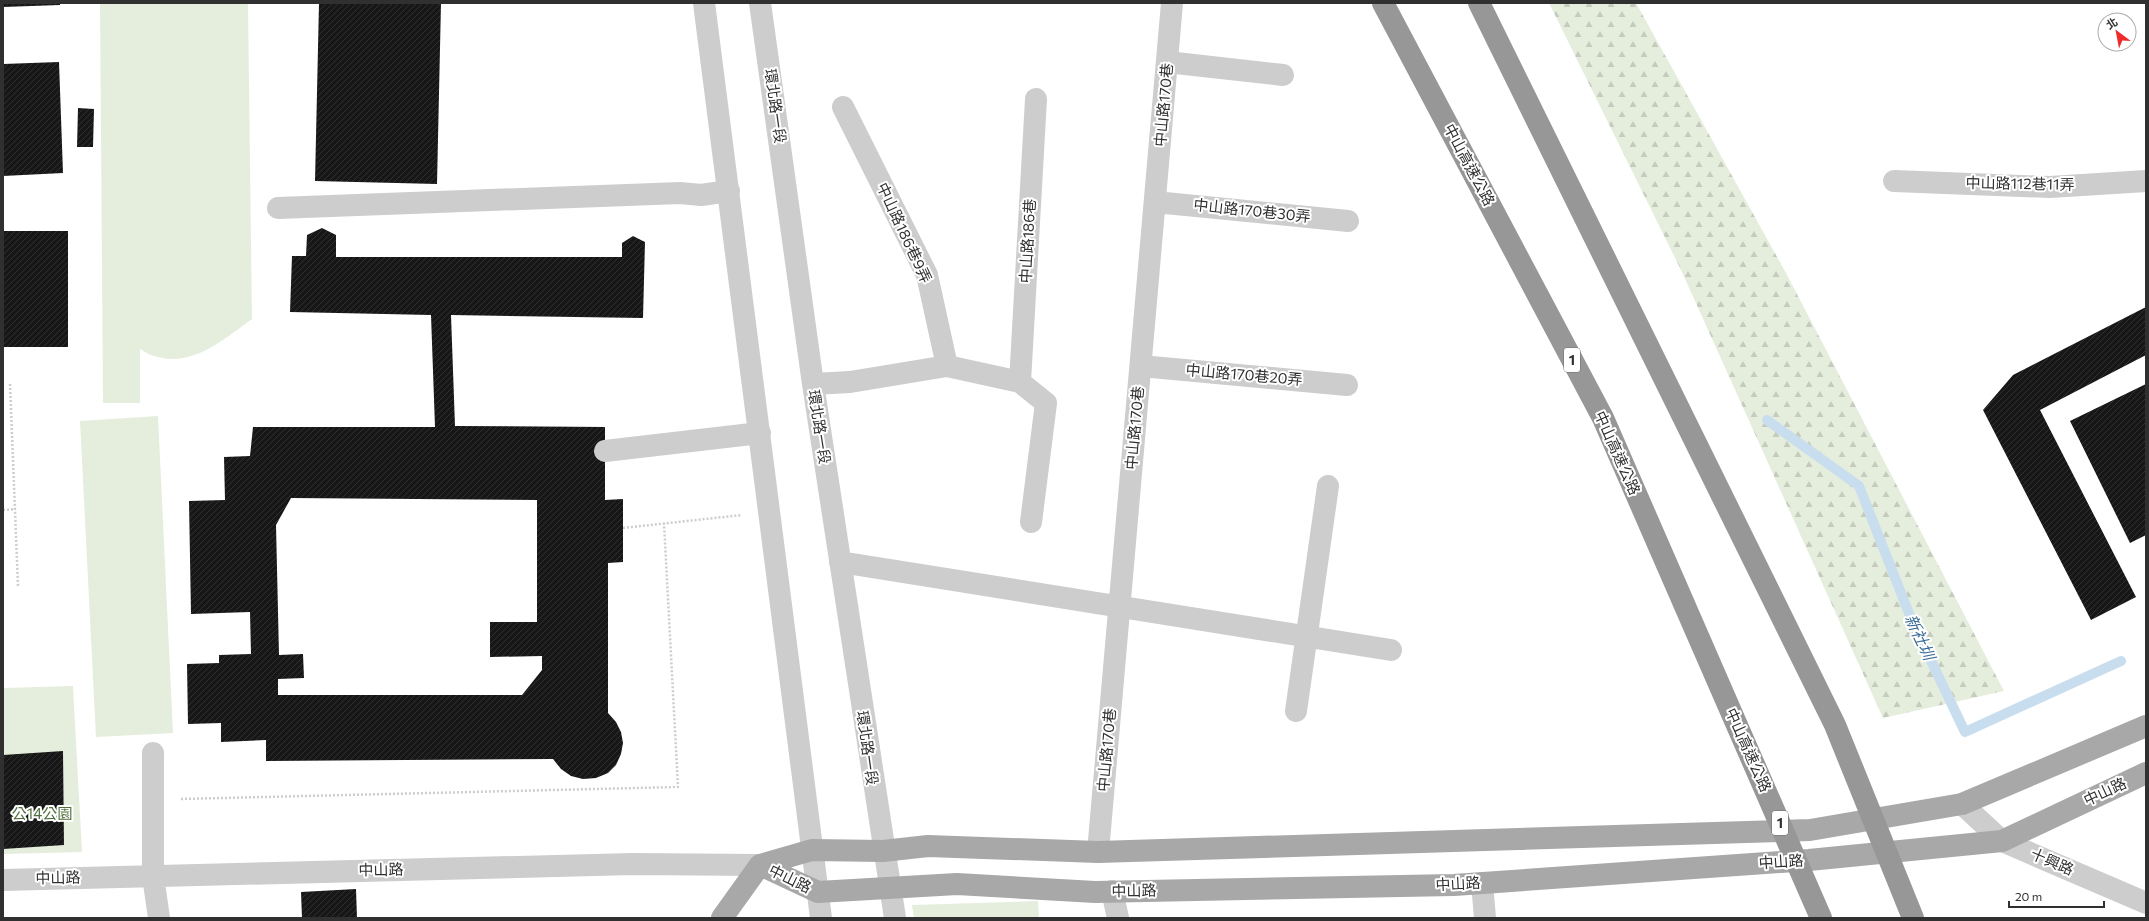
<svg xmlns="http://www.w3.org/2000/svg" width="2149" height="921" font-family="Commissioner,'Noto Sans TC',sans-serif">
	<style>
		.green { fill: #e5eedd }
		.forest { fill: url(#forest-firs) }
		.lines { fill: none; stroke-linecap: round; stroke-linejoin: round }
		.stream { stroke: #c8ddee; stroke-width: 10 }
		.building { fill: url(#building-hatch); fill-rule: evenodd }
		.path { stroke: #cdcdcd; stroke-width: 2.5; stroke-dasharray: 2 2; stroke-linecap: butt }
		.minor { stroke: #cdcdcd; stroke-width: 22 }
		.major { stroke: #a8a8a8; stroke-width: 22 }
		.highway { stroke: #979797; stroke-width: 22 }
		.labels { text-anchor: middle; stroke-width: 4; stroke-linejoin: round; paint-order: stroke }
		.shield { fill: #fff; stroke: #6e6e6e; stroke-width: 1 }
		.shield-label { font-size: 14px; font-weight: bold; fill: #303030 }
		.street-label { font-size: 15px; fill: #303030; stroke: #fff }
		.park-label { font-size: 15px; fill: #4f6f3a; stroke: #fff }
		.water-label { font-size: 16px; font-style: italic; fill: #386b97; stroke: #fff }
	</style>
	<defs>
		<pattern id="forest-firs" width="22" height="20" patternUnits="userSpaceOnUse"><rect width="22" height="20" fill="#e5eedd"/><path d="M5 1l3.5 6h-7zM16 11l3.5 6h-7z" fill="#c5ccbe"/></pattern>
		<pattern id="building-hatch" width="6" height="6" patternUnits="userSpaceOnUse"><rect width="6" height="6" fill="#171717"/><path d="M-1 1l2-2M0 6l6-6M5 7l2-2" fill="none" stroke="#303030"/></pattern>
	</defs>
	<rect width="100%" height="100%" fill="#fff"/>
	<path class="green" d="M100,3H248L252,319C223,340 192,368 154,356C149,355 144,351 140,349V403H103Z
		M158,416L173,733L96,737L80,421Z
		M73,686L82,852L3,854V688Z
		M1038,901L1039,918H914L912,905Z"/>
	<path class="forest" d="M1549,3H1636L1786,273L2004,691L1883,718L1681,270Z"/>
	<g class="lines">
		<path class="stream" d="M1767,420L1859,486L1912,621L1965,732L2121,661"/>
	</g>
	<path class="building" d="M3,3H60V5L3,7Z
		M319,3H441L437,184L315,181Z
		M59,62L63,173L3,176V64Z
		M78,108L94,109L93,147H77Z
		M322,228L336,235V257H622V243L633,236L645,242L643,318L451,315L455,426L605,427V500L623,499V562L608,563V713L616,722L621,732L623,743L621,754L616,765L608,773L596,778L583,779L571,776L561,769L553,759L266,761V740L221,742V723L188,724L187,664L219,663V655L251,654L250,612L191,614L189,501L225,500L224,457L250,456L253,427H435L431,315L290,312L292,256H306L307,235ZM291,498L537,500V622H490V657L542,656V670L522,695H278V679L304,678L303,654L279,655L276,525Z
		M3,231H68V347H3Z
		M2146,307V355L2040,410L2136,597L2091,620L1983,410L2013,375Z
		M2146,384V535L2130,543L2070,421Z
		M63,751L64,845L3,849V755Z
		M356,889L357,918H302L301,892Z"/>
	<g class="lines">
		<path class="path" d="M10,384L18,586
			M3,510L16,509
			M623,528L742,515
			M181,799L678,787L664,523"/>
		<path class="minor" d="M704,3L821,918
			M760,3L813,384L895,918
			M1167,62L1283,75
			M843,107L927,275L947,366
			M1894,181L2050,187L2146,181
			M1155,202L1348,221
			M278,208L680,193L701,195L729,191
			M1141,366L1347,385
			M1020,382L1036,99
			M813,384L850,382L947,366L1020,382L1046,403L1031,522
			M605,451L760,433
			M840,562L1391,650
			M1296,711L1328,486
			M153,753V876L159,918
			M1962,804L2002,841L2146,903
			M1098,852L1172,3
			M3,880L633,864L760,865
			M1482,883L1485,918
			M1112,891L1118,918"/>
		<path class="major" d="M760,865L818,892L957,884L1095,892L1454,885L1809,860L2002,841L2146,773
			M760,865L812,850L883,851L928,846L1098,852L1810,830L1962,804L2146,726
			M722,918L760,865"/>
		<path class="highway" d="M1383,3L1603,418L1821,918
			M1479,3L1835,725L1913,918"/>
	</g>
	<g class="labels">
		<g class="shield">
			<rect x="1564" y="348" width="16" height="24" rx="3"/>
			<rect x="1772" y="811" width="16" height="24" rx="3"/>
		</g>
		<g class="shield-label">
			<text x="1572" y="365">1</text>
			<text x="1780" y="828">1</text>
		</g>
		<g class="street-label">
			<text transform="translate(1164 105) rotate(-85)" y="5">中山路170巷</text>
			<text transform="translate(775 106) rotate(82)" y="5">環北路一段</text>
			<text transform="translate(1469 165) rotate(62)" y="5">中山高速公路</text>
			<text transform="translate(2020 184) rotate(1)" y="5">中山路112巷11弄</text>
			<text transform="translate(1252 211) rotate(6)" y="5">中山路170巷30弄</text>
			<text transform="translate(904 233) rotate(65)" y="5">中山路186巷9弄</text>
			<text transform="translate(1028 241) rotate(-87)" y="5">中山路186巷</text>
			<text transform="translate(1244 375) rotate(5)" y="5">中山路170巷20弄</text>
			<text transform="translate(819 427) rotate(81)" y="5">環北路一段</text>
			<text transform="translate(1135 428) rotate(-85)" y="5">中山路170巷</text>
			<text transform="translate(1617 453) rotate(66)" y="5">中山高速公路</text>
			<text transform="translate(867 748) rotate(82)" y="5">環北路一段</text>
			<text transform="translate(1107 750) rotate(-85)" y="5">中山路170巷</text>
			<text transform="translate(1748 750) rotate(66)" y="5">中山高速公路</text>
			<text transform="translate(2105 792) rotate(-25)" y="5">中山路</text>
			<text transform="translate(1781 862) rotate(-4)" y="5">中山路</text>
			<text transform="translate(2052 862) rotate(23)" y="5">十興路</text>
			<text transform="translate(381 870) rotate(-1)" y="5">中山路</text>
			<text transform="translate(58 878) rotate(-1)" y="5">中山路</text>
			<text transform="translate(790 879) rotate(26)" y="5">中山路</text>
			<text transform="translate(1458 884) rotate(-3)" y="5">中山路</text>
			<text transform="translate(1134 891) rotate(-1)" y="5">中山路</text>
		</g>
		<g class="park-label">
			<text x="42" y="819">公14公園</text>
		</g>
		<g class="water-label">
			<text transform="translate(1920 637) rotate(65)" y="6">新社圳</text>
		</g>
	</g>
	<rect width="2149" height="921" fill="none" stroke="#303030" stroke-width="8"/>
	<g transform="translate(2117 32) rotate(328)"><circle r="19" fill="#ffffff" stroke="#acacac"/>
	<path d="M0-3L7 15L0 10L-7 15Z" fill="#f02929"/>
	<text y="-6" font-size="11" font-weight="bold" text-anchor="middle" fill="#303030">北</text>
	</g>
	<path d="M2009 901v6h95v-6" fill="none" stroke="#303030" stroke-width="2"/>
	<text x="2015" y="901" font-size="12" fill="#303030" stroke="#ffffff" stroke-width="3" paint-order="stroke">20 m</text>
</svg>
